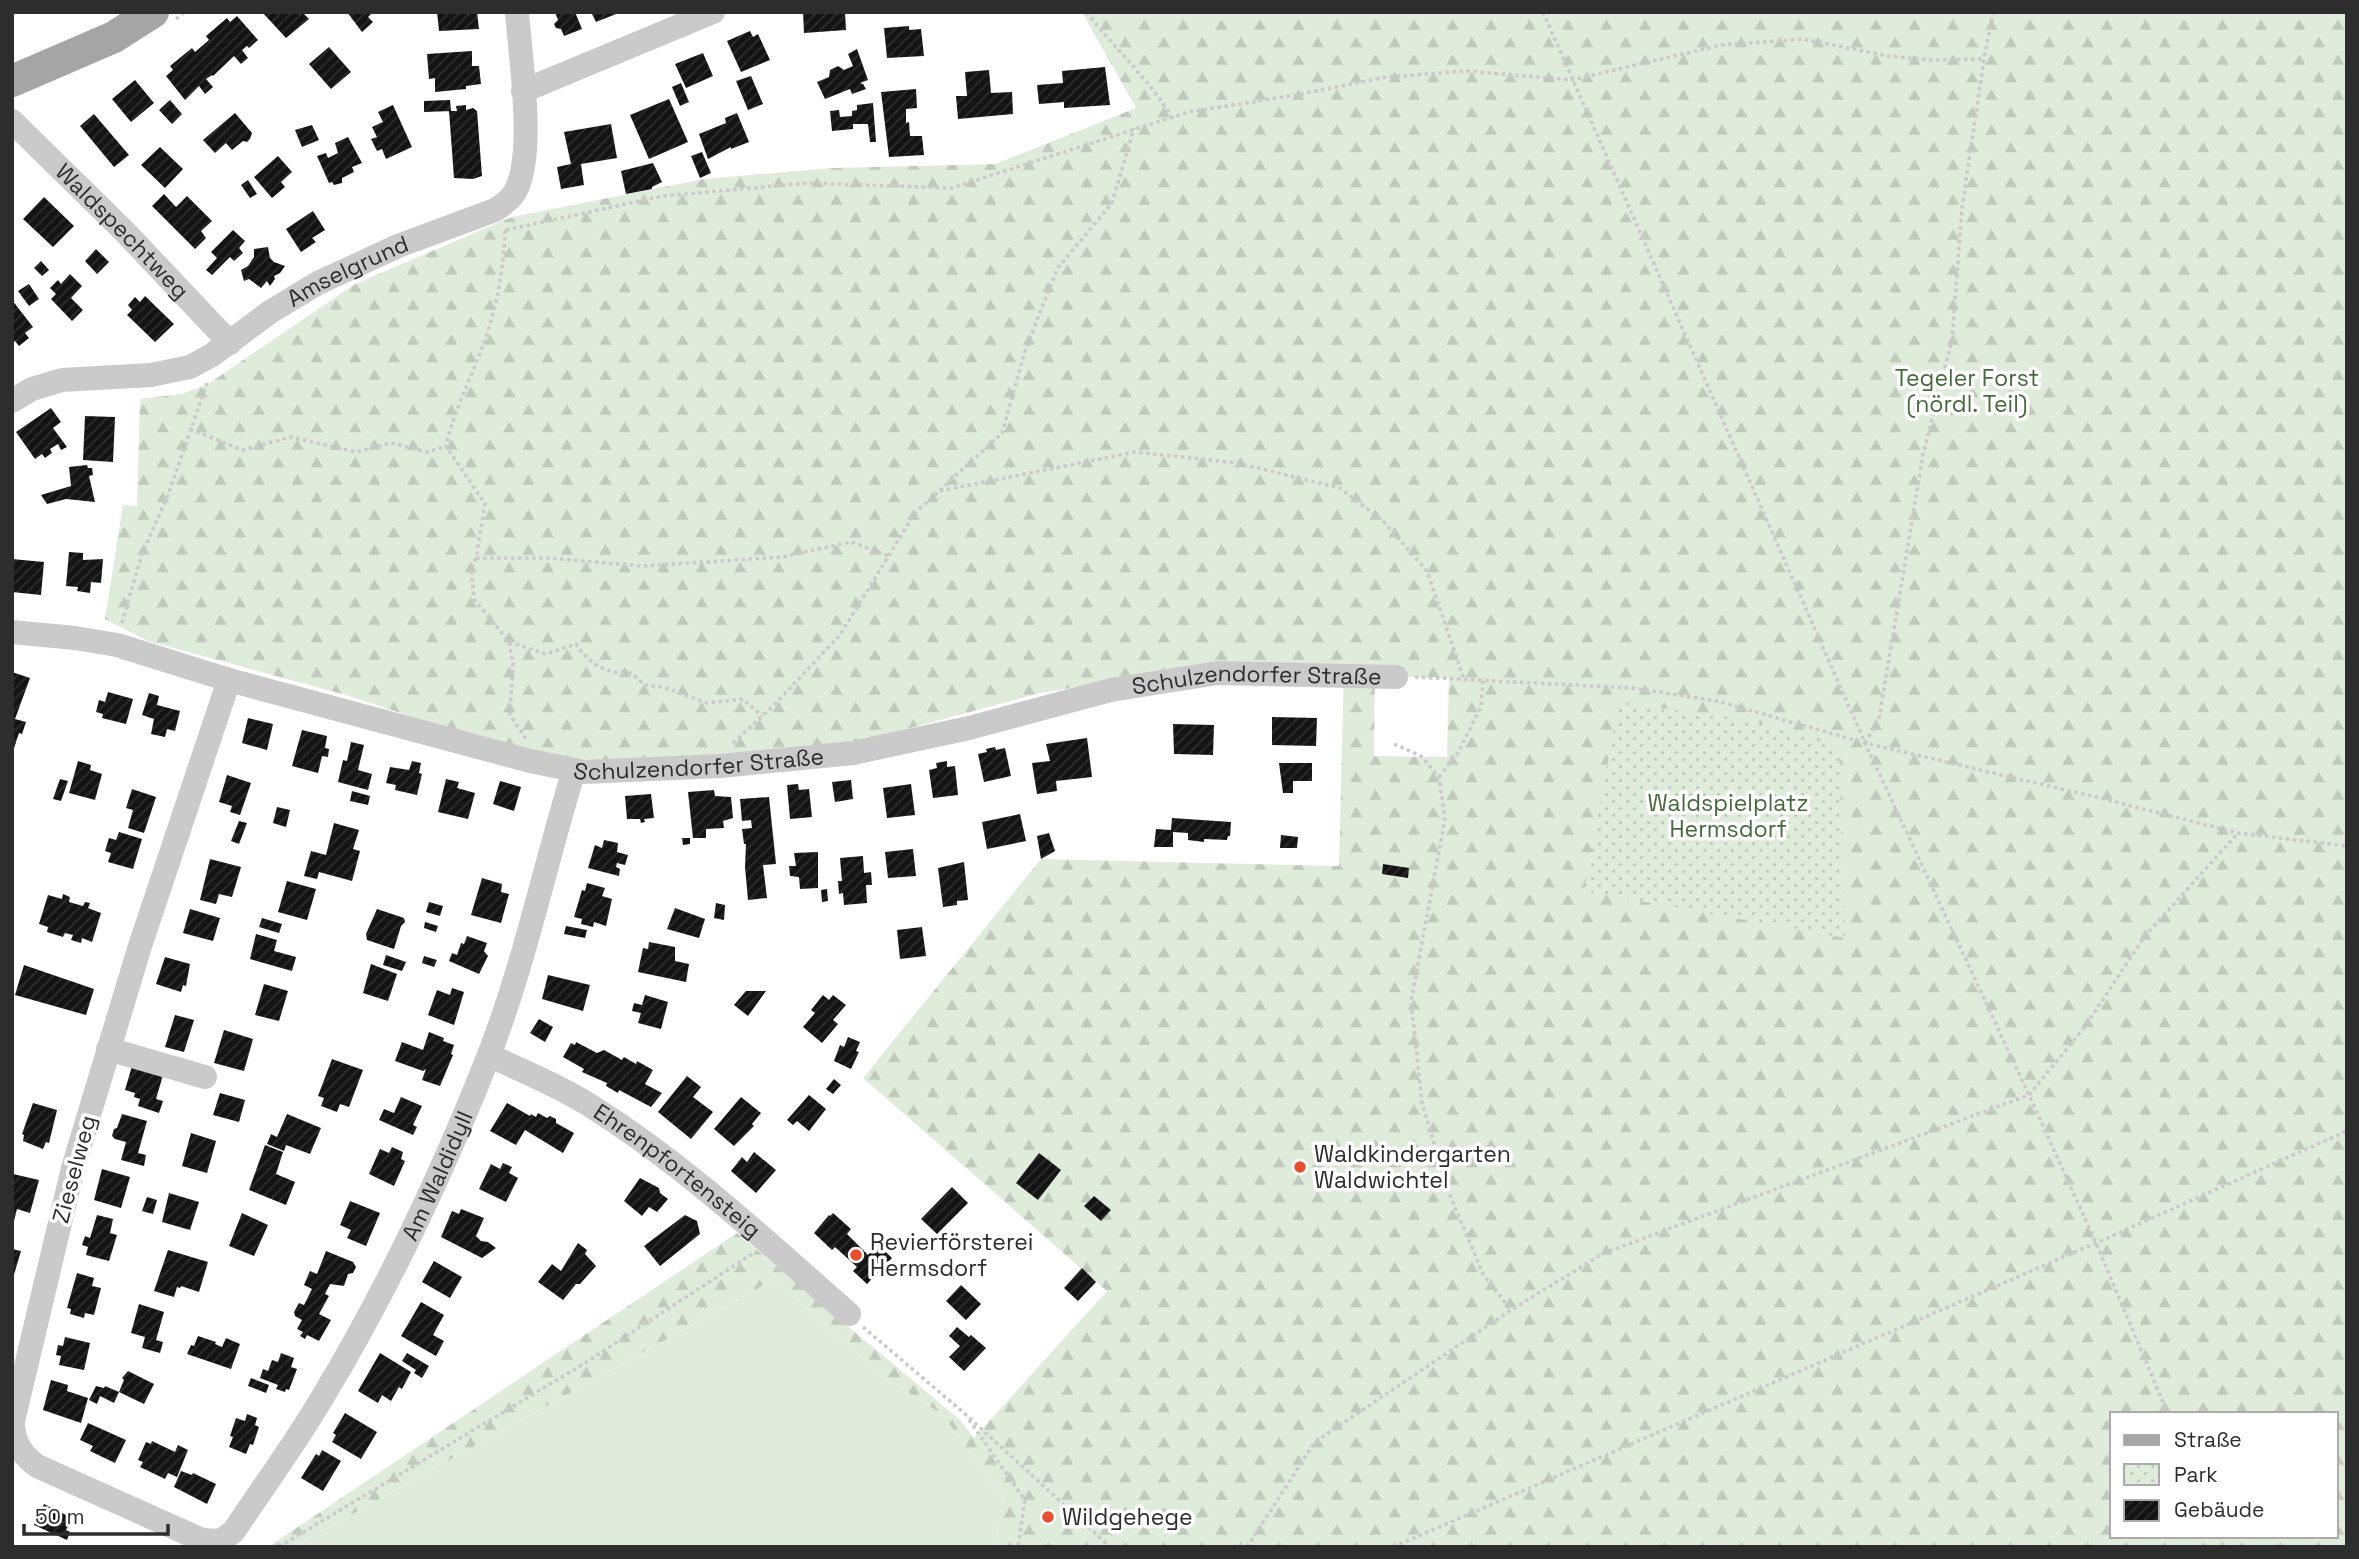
<svg xmlns="http://www.w3.org/2000/svg" width="2359" height="1559" font-family="'Space Grotesk',sans-serif">
	<style>
		.grass { fill: #dfebdb }
		.forest { fill: url(#forest-firs); fill-rule: evenodd }
		.park { fill: url(#park-dots) }
		.building { fill: url(#building-hatch) }
		.lines { fill: none; stroke-linecap: round; stroke-linejoin: round }
		.path { stroke: #cacaca; stroke-width: 3.5; stroke-dasharray: 3.5 3.5; stroke-linecap: butt }
		.minor { stroke: #cacaca; stroke-width: 24 }
		.major { stroke: #a5a5a5; stroke-width: 32 }
		.poi-dot { fill: #e6502e; stroke: #fff; stroke-width: 2.5 }
		.labels { text-anchor: middle; stroke-width: 7; stroke-linejoin: round; paint-order: stroke }
		.street-label { font-size: 23px; fill: #2d2d2d; stroke: #fff }
		.park-label { font-size: 23px; fill: #44693b; stroke: #fff }
		.poi-label { font-size: 23px; fill: #2d2d2d; stroke: #fff; text-anchor: start }
	</style>
	<defs>
		<pattern id="forest-firs" width="22" height="20" patternUnits="userSpaceOnUse" patternTransform="scale(1.75)"><rect width="22" height="20" fill="#dfebdb"/><path d="M5 1l3.5 6h-7zM16 11l3.5 6h-7z" fill="#c0cabc"/></pattern>
		<pattern id="park-dots" width="8" height="8" patternUnits="userSpaceOnUse" patternTransform="scale(1.75)"><rect width="8" height="8" fill="#dfebdb"/><path d="M2 2h.1M6 6h.1" fill="none" stroke="#c0cabc" stroke-width="1.8" stroke-linecap="round"/></pattern>
		<pattern id="building-hatch" width="6" height="6" patternUnits="userSpaceOnUse" patternTransform="scale(1.75)"><rect width="6" height="6" fill="#141414"/><path d="M-1 1l2-2M0 6l6-6M5 7l2-2" fill="none" stroke="#2e2e2e"/></pattern>
	</defs>
	<rect width="100%" height="100%" fill="#fff"/>
	<path class="grass" d="M775,1279L882,1376L942,1414L1003,1498L996,1547H293Z"/>
	<path class="forest" d="M1082,12H2347V1547H996L1003,1498L942,1414L882,1376L775,1279L293,1547H268L737,1233L960,1420L974,1438L1107,1291L863,1078L1041,859L1339,866L1344,666L1221,664L1040,693L851,744L600,765L521,753L346,695L148,641L105,619L123,505L137,506L140,399L182,394L208,384L355,284L512,217L704,179L832,168L995,164L1136,108ZM1375,676L1449,678L1447,757L1374,756ZM2112,1414H2336V1536H2112Z"/>
	<path class="park" d="M1619,702L1749,720L1839,747L1845,938L1584,891Z"/>
	<path class="building" d="M262,12H302L309,19L286,38Z
		M347,12H373L368,17L373,22L362,32Z
		M437,12H477L479,29L439,31Z
		M555,12H575L582,29L564,36L561,29L556,28L554,24L558,20Z
		M591,12H621L596,22Z
		M803,12H845L846,30L804,33Z
		M237,16L258,40L249,48L247,46L242,50L248,58L241,64L234,56L213,76L212,75L206,79L213,87L205,94L199,86L185,100L166,76L173,70L170,66L192,48L195,52L209,40L206,36L227,18L230,22Z
		M909,26V30L921,29L924,56L887,58L884,28Z
		M750,31L753,37L758,34L770,60L741,72L727,41Z
		M329,47L351,72L331,89L309,64Z
		M857,49L868,80L860,83L863,84L866,89L852,94L850,89L825,99L817,82L829,77L830,70L838,66L844,70L853,66L848,54Z
		M472,51V66H479L481,84L466,86V89L435,92V78L429,79L427,54Z
		M703,53L713,76L686,88L675,64Z
		M1105,67L1110,105L1064,108V102L1039,104L1037,85L1063,83L1062,71Z
		M989,70L991,93L1012,92L1013,114L958,119L956,96H967L965,72Z
		M751,76L763,104L748,110L736,81Z
		M135,80L154,103L131,122L112,99Z
		M681,83L689,102L680,106L672,87Z
		M916,89L917,108L906,109V123L909,122L910,136H922L924,155L889,157L881,92Z
		M669,99L688,142L649,159L630,115Z
		M170,100L182,114L172,124L159,110Z
		M450,100L451,111L424,112V101Z
		M873,103L876,142H870L868,124H853V129L832,131L830,111L839,110L840,117L852,116V111L857,110V105Z
		M393,105L412,147L386,159L382,149L377,151L371,139L377,137L372,127L383,122L378,112Z
		M466,105V110L473,108L477,111L482,176L473,179L454,178L449,111H457L456,106Z
		M235,113L252,133L250,139L247,142L243,141L232,150L226,143L215,153L203,140Z
		M737,113L749,142L731,149V147L708,159L699,134L726,123L725,118Z
		M94,114L129,155L114,167L80,126Z
		M611,124L617,158L581,164L584,185L561,189L557,167L571,164L564,132Z
		M312,125L319,140L302,147L295,130Z
		M348,137L362,163L352,167L354,172L342,178V183L334,185L332,182L329,183L317,156L326,153L328,158L338,153L335,143Z
		M160,147L183,169L165,188L141,165Z
		M702,152L711,173L700,178L691,156Z
		M278,156L292,172L281,182L285,187L272,198L254,177Z
		M653,163L662,182L652,187V189L626,194L621,171Z
		M248,180L257,194L250,198L241,185Z
		M164,194L176,207L187,196L212,221L201,231L206,238L195,249L152,206Z
		M44,197L74,226L53,247L23,219Z
		M313,211L325,230L312,238L316,242L301,252L286,229Z
		M233,230L245,241L239,248L243,253L234,261L230,257L212,275L206,270L217,258L211,252Z
		M268,247L270,258L274,262L285,266L280,273L274,276L275,279L270,286L267,281L261,288L249,279L244,281L241,270L248,266L254,257V249Z
		M96,249L109,262L97,274L85,261Z
		M41,261L49,270L42,276L34,268Z
		M70,274L82,286L71,298L83,310L72,321L51,299L56,294L50,288L58,280L61,284Z
		M29,284L39,299L29,306L18,291Z
		M145,296L174,324L155,342L127,315L132,310L128,305L135,297L140,302Z
		M12,300L33,327L25,333L29,338L19,346L15,341L12,343Z
		M51,408L61,422L53,428L67,447L61,450L58,444L50,449L52,453L45,458L42,454L35,459L16,432Z
		M85,416L115,417L113,462L83,460Z
		M87,465L88,468H92L93,475L89,476L95,502L66,499L47,504L41,495L71,486L69,467Z
		M69,552L83,553V560L103,559L101,583L91,582L90,593L77,591L78,587L66,586Z
		M12,559L44,562L41,595L12,592Z
		M12,672L30,678L15,719L26,722L22,734L19,733L13,751Z
		M108,692L133,699L126,724L102,718L103,714L96,712L99,700L105,702Z
		M149,693L159,696L157,705L180,711L175,731L167,729L165,737L151,734L154,719L142,715Z
		M1272,717L1317,718L1316,746L1272,745Z
		M248,718L273,724L267,750L242,743Z
		M1173,724L1214,725L1213,755L1174,754Z
		M302,730L327,736L325,748L329,749L328,757L322,756L318,773L292,766Z
		M1087,738L1092,777L1056,781L1057,791L1037,794L1032,763L1050,761L1046,744Z
		M351,742L364,745L358,770L372,774L368,790L338,782L343,760L347,761Z
		M995,747L996,750L1005,748L1011,776L984,782L978,754L987,752L986,749Z
		M78,761L91,765L90,770L102,774L95,800L69,793Z
		M412,761L421,763L419,773L422,774L417,795L395,790L396,785L386,783L390,767L409,770Z
		M947,761V767L955,766L958,795L933,798L929,770L937,768L936,763Z
		M1279,763H1312V781H1293V793H1283Z
		M227,775L251,783L240,815L230,812L232,806L219,802Z
		M60,779L68,781L61,801L53,799Z
		M446,779L459,782L457,788L475,793L468,819L438,812Z
		M851,780L853,799L835,802L832,782Z
		M500,781L521,787L514,811L493,804Z
		M798,784L799,790L809,789L812,817L790,819L787,785Z
		M911,784L915,815L887,818L883,788Z
		M132,789L156,797L144,833L128,828L133,810L126,808Z
		M714,790L715,796L731,797L733,818L723,821L724,828L706,829V838H693L688,792Z
		M352,791L370,796L368,805L350,801Z
		M651,794L654,818L644,819L645,822L641,823L640,819H627L625,796Z
		M769,797L776,864L763,865L767,898L748,900L745,867L746,844H744L742,829L752,828L751,820L742,821L740,799Z
		M277,807L290,810L286,827L273,823Z
		M1020,814L1026,841L987,849L982,822Z
		M1172,818L1231,822L1230,836H1228L1227,840L1204,839V842L1188,840V833L1173,832V847H1154L1156,829L1171,830Z
		M239,821L247,823L239,844L231,841Z
		M334,823L359,830L353,849L360,851L352,881L319,872L317,879L304,876L311,851L326,855Z
		M119,832L142,839L133,869L108,862L111,853L105,851L109,838L116,840Z
		M1049,833L1055,851L1041,859L1037,836Z
		M1281,835L1298,837L1297,848H1280Z
		M682,838H690V844L683,845Z
		M604,840L618,843L617,852L628,855L625,865L617,863L616,867L620,869L619,876L588,868L595,845L602,848Z
		M913,849L916,876L888,878L885,852Z
		M818,852V888L800,889L799,877L790,876L789,866H796L794,853Z
		M863,856L864,873L871,872L872,885H866L867,903L844,905L843,893L839,894L838,881H842L840,858Z
		M210,859L241,867L232,897L219,894L216,904L200,900Z
		M964,862L968,900L957,901V905L943,907L938,868Z
		M1383,864L1409,868L1408,878L1382,874Z
		M482,878L502,884L501,892L509,894L501,923L471,915Z
		M287,881L316,889L307,920L278,912Z
		M587,883L605,888L602,896L612,899L606,926L594,922L593,927L581,924L582,919L574,917L582,890L585,891Z
		M827,889L828,901L822,902L821,890Z
		M63,894L70,897L69,902L83,906L85,902L90,903L88,908L101,913L92,942L82,938L81,943L71,940L73,935L65,933L63,937L47,932L48,927L39,924L48,895L62,899Z
		M429,902L443,906L440,916L426,912Z
		M716,903L725,905L724,920L714,918Z
		M675,908L705,919L699,938L667,929Z
		M190,909L220,918L213,941L183,933Z
		M377,909L404,918L405,922L401,926L394,949L367,940L366,934Z
		M262,918L282,924L279,933L259,927Z
		M425,922L438,926L436,932L424,928Z
		M566,926L587,930L585,938L564,934Z
		M922,927L926,956L900,959L897,930Z
		M256,934L277,940L274,951L296,957L292,971L250,959Z
		M467,936L487,943L484,951L488,956L479,974L449,961L452,953L457,955L461,943L464,944Z
		M649,942L675,947V961L689,964L686,982L638,972L643,948L648,949Z
		M386,955L406,962L402,971L383,965Z
		M424,956L437,960L434,967L422,963Z
		M165,957L190,964L186,986L183,985L181,992L156,984Z
		M371,964L397,974L388,1001L363,993Z
		M24,965L94,989L86,1015L15,995Z
		M548,975L590,985L583,1011L542,999Z
		M264,984L288,991L279,1021L255,1015Z
		M452,988L464,992L454,1025L428,1015L437,990L450,995Z
		M746,991H766L748,1016L734,1005Z
		M645,995L668,1002L661,1029L638,1023L641,1013L632,1011L634,1003L642,1005Z
		M823,995L829,1000L833,995L846,1005L833,1020L838,1024L822,1043L803,1027L815,1013L811,1010Z
		M175,1015L194,1020L184,1052L165,1047Z
		M539,1019L553,1027L545,1042L530,1033Z
		M224,1030L253,1039L244,1071L214,1063Z
		M429,1032L444,1038L443,1041L454,1045L451,1054L453,1055L440,1086L422,1080L426,1069L423,1071L395,1061L402,1042L423,1050Z
		M848,1037L860,1042L856,1051L859,1052L851,1069L834,1061L840,1045L844,1047Z
		M576,1042L597,1053L604,1050L622,1060L624,1057L636,1064L637,1061L653,1070L645,1084L662,1093L651,1107L619,1090L618,1093L606,1086L607,1083L582,1072L584,1069L563,1057L571,1043L575,1045Z
		M332,1059L363,1070L349,1107L340,1104L337,1112L321,1106L324,1098L318,1096Z
		M132,1066L163,1075L156,1099L163,1101L159,1113L138,1106L140,1099L134,1097L135,1093L125,1090Z
		M687,1076L701,1087L693,1097L713,1112L691,1139L658,1112Z
		M834,1079L841,1085L833,1094L826,1089Z
		M220,1093L245,1100L239,1122L213,1115Z
		M809,1095L826,1109L809,1131L797,1121L793,1125L787,1120Z
		M401,1097L422,1106L413,1125L417,1127L413,1135L379,1120L384,1109L394,1113Z
		M741,1097L761,1113L752,1124L754,1126L734,1146L714,1129Z
		M33,1103L57,1110L49,1143L46,1142L43,1149L23,1141L24,1135L22,1134Z
		M507,1103L530,1116L531,1114L536,1117L538,1113L547,1118L550,1116L556,1119V1123L574,1133L563,1153L525,1130L516,1145L490,1131Z
		M122,1114L147,1121L138,1153L146,1155L144,1166L121,1160L126,1142L115,1139L112,1136L114,1129L117,1128Z
		M287,1114L321,1128L310,1154L286,1145L284,1151L267,1144L271,1134L277,1137Z
		M191,1133L216,1141L207,1173L182,1166Z
		M265,1145L283,1152L276,1174L295,1182L286,1205L249,1190Z
		M392,1147L403,1152L401,1159L405,1161L394,1186L369,1174L380,1149L389,1153Z
		M754,1152L776,1170L756,1193L731,1171L742,1157L747,1162Z
		M1039,1153L1061,1170L1038,1200L1016,1183Z
		M503,1163L512,1167L509,1173L518,1178L506,1202L479,1189L491,1164L500,1169Z
		M102,1169L130,1177L121,1208L94,1200Z
		M13,1174L39,1180L30,1213L17,1209L13,1225Z
		M640,1178L659,1188L660,1193L668,1199L657,1212L649,1207L642,1216L624,1201Z
		M952,1187L968,1203L937,1234L921,1219Z
		M169,1193L199,1202L190,1230L162,1222Z
		M1094,1196L1111,1210L1101,1221L1084,1206Z
		M147,1197L157,1200L153,1214L142,1211Z
		M350,1201L380,1213L366,1246L347,1238L351,1230L340,1225Z
		M461,1209L484,1218L476,1236L481,1241L488,1242L496,1248L482,1258L441,1237L452,1211L459,1214Z
		M242,1213L268,1225L254,1256L229,1246Z
		M833,1213L851,1229L847,1234L868,1255L878,1244L892,1258L867,1284L853,1271L857,1267L835,1247L832,1250L814,1233L829,1215L830,1216Z
		M97,1215L113,1219L110,1233L117,1235L109,1261L86,1255L88,1247L82,1245L85,1236L90,1238Z
		M685,1215L697,1221L700,1234L660,1266L644,1246Z
		M578,1243L587,1250L585,1254L596,1266L580,1284H576L563,1300L538,1282L552,1264L561,1271Z
		M12,1249L21,1251L13,1278H12Z
		M168,1250L208,1262L199,1292L181,1286L180,1288L177,1287L174,1297L154,1291Z
		M326,1251L353,1262L356,1267L353,1273L348,1274L344,1286L330,1284L325,1294L329,1296L319,1314L331,1320L319,1341L307,1335L305,1339L300,1336L303,1332L297,1329L302,1320L295,1316L294,1312L299,1303L304,1305L312,1289L304,1285L310,1271L317,1274Z
		M434,1261L462,1277L450,1298L422,1282Z
		M1082,1268L1096,1282L1078,1301L1064,1288Z
		M77,1273L94,1278L92,1286L101,1288L94,1315L85,1313L84,1318L70,1314L71,1309L67,1308Z
		M961,1285L981,1304L966,1320L946,1301Z
		M421,1302L444,1315L433,1335L444,1341L436,1356L401,1336Z
		M139,1304L164,1312L156,1340L163,1342L160,1353L142,1348L145,1337L131,1333Z
		M957,1327L969,1337L971,1335L986,1348L964,1371L949,1357L960,1346L949,1336Z
		M198,1336L216,1342L215,1344L222,1347L226,1338L240,1344L231,1369L187,1354L191,1345L194,1346Z
		M65,1337L90,1343L84,1370L59,1365L61,1356L56,1355L58,1345L63,1346Z
		M281,1353L294,1358L291,1367L297,1369L289,1390L286,1389L285,1392L276,1389L278,1385L260,1378L263,1369L268,1371L272,1360L278,1362Z
		M380,1353L411,1372L402,1389L399,1387L391,1401L382,1395L378,1403L358,1391Z
		M407,1353L429,1366L422,1378L414,1373L416,1370L402,1361Z
		M128,1371L154,1384L144,1404L119,1392L124,1380L122,1378Z
		M251,1378L269,1385L266,1393L248,1386Z
		M51,1380L68,1385L67,1391L88,1398L81,1423L43,1410Z
		M96,1386L104,1388L105,1386L119,1392L114,1403L100,1396L97,1404L89,1400Z
		M345,1413L377,1432L361,1459L332,1442L336,1435L333,1433Z
		M247,1414L257,1418L255,1425L259,1427L253,1445L250,1444L246,1454L229,1447L233,1437L230,1436L236,1418L245,1421Z
		M88,1423L126,1440L115,1463L90,1451L93,1446L80,1440Z
		M152,1441L175,1452L178,1445L188,1450L177,1477L168,1473L165,1479L140,1467L143,1462L138,1460L146,1442L151,1444Z
		M322,1450L341,1461L323,1491L301,1478L316,1454L319,1456Z
		M181,1471L192,1475L193,1473L216,1484L207,1504L174,1487Z
		M44,1504L72,1518L66,1530L70,1532L67,1540L34,1525Z"/>
	<g class="lines">
		<path class="path" d="M1087,12C1114,49 1149,78 1172,118
			M1543,12L1865,743L2029,1095L2096,1243L2168,1414
			M176,19L184,12
			M505,230C504,262 499,296 489,327C477,368 455,405 446,446L485,504L476,558H547L643,566L782,557L851,542L889,556
			M506,230L663,196L807,183L952,188L1189,112L1296,95L1387,77L1467,71L1572,80L1721,45L1803,39L1888,56L1932,60L1984,59
			M190,429L242,450L291,437L356,452L391,443L427,452L446,446
			M940,491L1135,452L1237,463L1340,488L1383,521L1427,571L1464,679
			M476,558L471,569L474,599L509,642L513,663L510,715L526,739
			M122,623L142,554L168,495L207,383
			M509,642L546,654L576,644C590,665 607,674 631,673L645,685L663,687L707,703L743,699L762,716
			M1415,677L1633,688L1717,701L1865,743L2100,798L2238,833L2347,846
			M733,743L773,706L840,635L915,513L1002,433L1025,351L1057,269L1112,203L1134,128
			M1865,743L1879,719L1923,455L1952,339L1962,207L1984,59L1993,12
			M1394,744L1421,756L1439,777L1445,819L1411,1001L1422,1103L1449,1193L1483,1274L1511,1310
			M1439,777L1458,753L1481,707L1483,680
			M863,1327L964,1413L1110,1547
			M969,1420L1025,1500L1018,1547
			M2220,1536L2224,1547
			M279,1547L585,1363L752,1254
			M1247,1547L1315,1442L1511,1310L1604,1253L2029,1095L2084,1028L2145,936L2238,833
			M1393,1547L2096,1243L2347,1131"/>
		<g class="minor">
			<path d="M523,91L713,12"/>
			<path id="s1" d="M12,121L125,232L230,343"/>
			<path id="s2" d="M12,401L32,389L62,380L151,375L190,367L212,355L270,312L318,283L398,246L495,210C503,205 510,200 515,192C536,155 520,56 517,12"/>
			<path id="s3" d="M12,632L75,638L117,645L229,680L530,761L584,772L721,766L853,753L969,728L1111,690L1218,673L1396,677"/>
			<path id="s4" d="M229,680L140,946L73,1168L13,1421C13,1442 21,1454 37,1466L202,1540L221,1541L234,1531C263,1487 295,1444 322,1398C388,1289 442,1174 489,1055C525,962 545,865 574,770"/>
			<path d="M108,1049L205,1077"/>
			<path id="s5" d="M489,1055C524,1072 562,1087 594,1108C687,1167 767,1242 849,1314"/>
		</g>
		<path class="major" d="M12,81L114,37L153,12"/>
	</g>
	<g class="poi-dot">
		<circle cx="1300" cy="1167" r="7"/>
		<circle cx="856" cy="1255" r="7"/>
		<circle cx="1048" cy="1517" r="7"/>
	</g>
	<g class="labels">
		<g class="street-label">
			<text dy="8" stroke="none"><textPath href="#s1" startOffset="156">Waldspechtweg</textPath></text>
			<text dy="8" stroke="none"><textPath href="#s2" startOffset="369">Amselgrund</textPath></text>
			<text dy="8" stroke="none"><textPath href="#s3" startOffset="1272">Schulzendorfer Straße</textPath></text>
			<text dy="8" stroke="none"><textPath href="#s3" startOffset="705">Schulzendorfer Straße</textPath></text>
			<text transform="translate(74 1169) rotate(-75)" y="8">Zieselweg</text>
			<text dy="8" stroke="none"><textPath href="#s5" startOffset="222">Ehrenpfortensteig</textPath></text>
			<text dy="8" stroke="none"><textPath href="#s4" startOffset="1452">Am Waldidyll</textPath></text>
		</g>
		<g class="park-label">
			<text x="1967" y="386">Tegeler Forst<tspan x="1967" dy="26">(nördl. Teil)</tspan></text>
			<text x="1728" y="811">Waldspielplatz<tspan x="1728" dy="26">Hermsdorf</tspan></text>
		</g>
		<g class="poi-label">
			<text x="1314" y="1162">Waldkindergarten<tspan x="1314" dy="26">Waldwichtel</tspan></text>
			<text x="870" y="1250">Revierförsterei<tspan x="870" dy="26">Hermsdorf</tspan></text>
			<text x="1062" y="1525">Wildgehege</text>
		</g>
	</g>
	<rect width="2359" height="1559" fill="none" stroke="#2d2d2d" stroke-width="28"/>
	<rect x="2110" y="1412" width="228" height="126" fill="#ffffff" stroke="#ababab" stroke-width="2"/>
	<rect x="2124" y="1435" width="35" height="10" fill="#a5a5a5" stroke="#ababab" stroke-width="2"/>
	<text x="2174" y="1447" font-size="21" fill="#2d2d2d">Straße</text>
	<rect x="2124" y="1464" width="35" height="21" fill="url(#park-dots)" stroke="#ababab" stroke-width="2"/>
	<text x="2174" y="1482" font-size="21" fill="#2d2d2d">Park</text>
	<rect x="2124" y="1500" width="35" height="21" fill="url(#building-hatch)" stroke="#ababab" stroke-width="2"/>
	<text x="2174" y="1517" font-size="21" fill="#2d2d2d">Gebäude</text>
	<path d="M24 1524v10h144v-10" fill="none" stroke="#2d2d2d" stroke-width="3.5"/>
	<text x="35" y="1524" font-size="21" fill="#2d2d2d" stroke="#ffffff" stroke-width="5" paint-order="stroke">50 m</text>
</svg>
